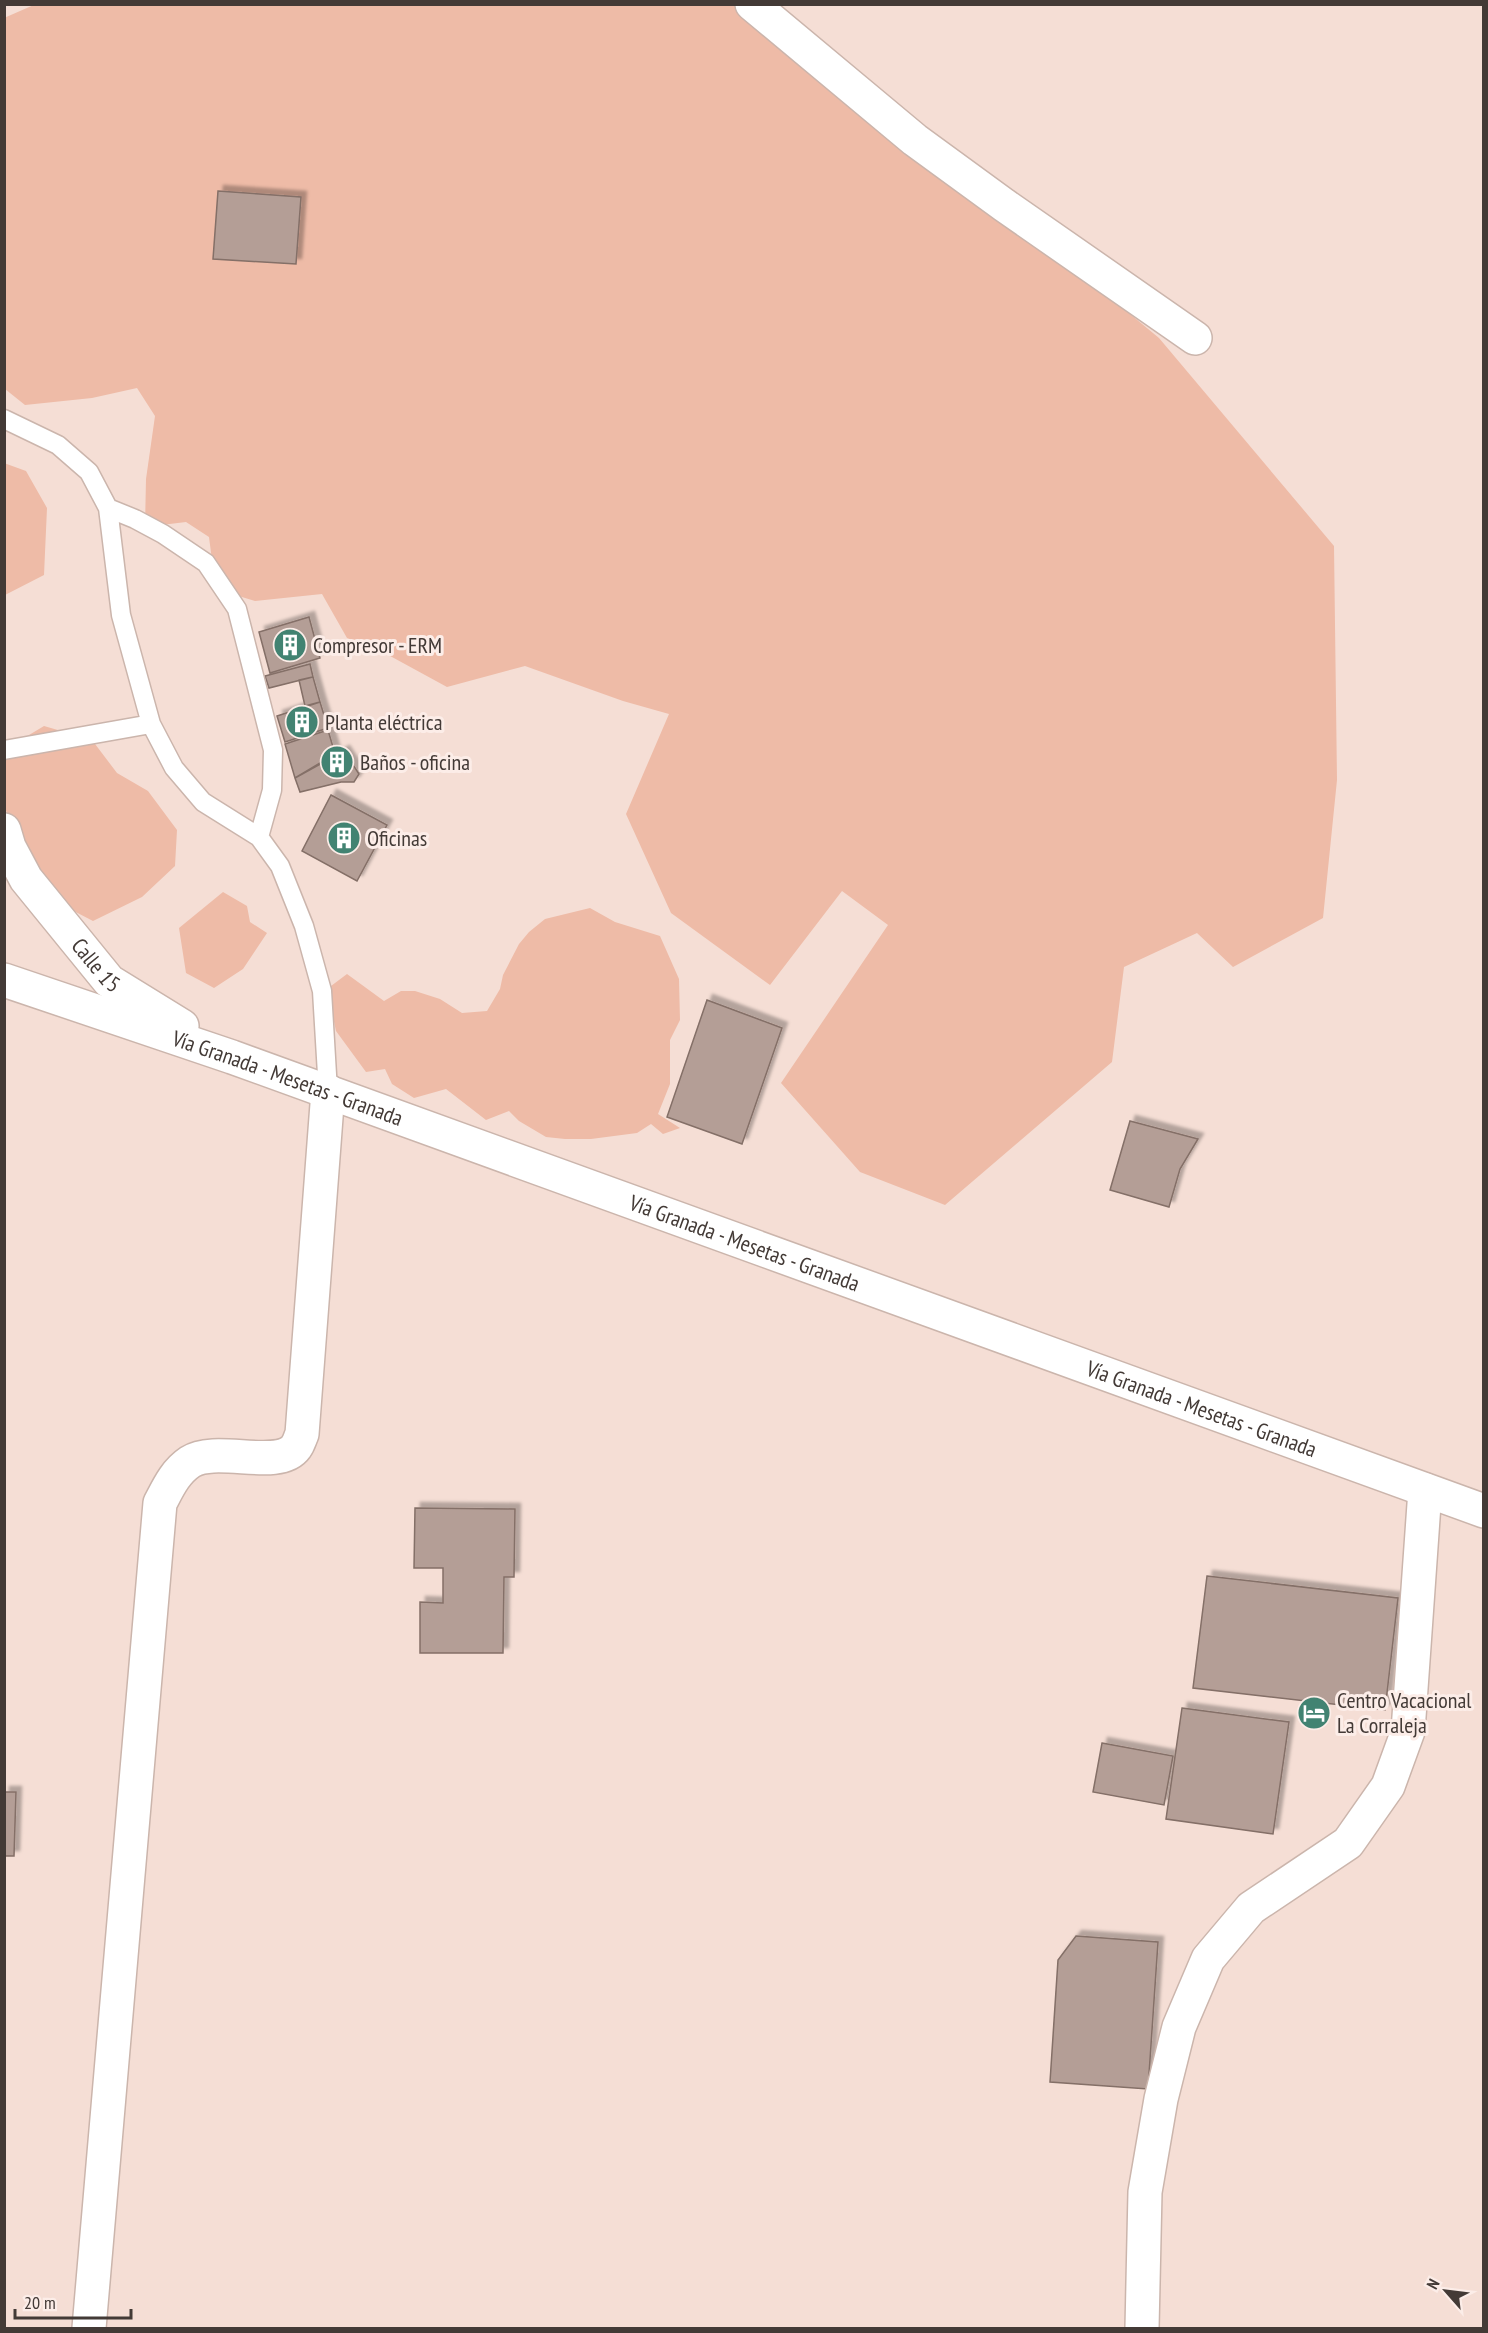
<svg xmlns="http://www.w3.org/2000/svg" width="1488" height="2333" font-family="'PT Sans Narrow',sans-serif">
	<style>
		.green { fill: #eebba7 }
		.building { fill: #b49e96; stroke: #846f67; stroke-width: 1.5; filter: url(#shadow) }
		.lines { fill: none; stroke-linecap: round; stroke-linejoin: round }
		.lane-casing { stroke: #cbb5ac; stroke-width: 21 }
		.street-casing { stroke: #cbb5ac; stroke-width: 36 }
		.secondary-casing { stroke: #cbb5ac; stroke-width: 36 }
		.lane { stroke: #fff; stroke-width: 18 }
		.street { stroke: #fff; stroke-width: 33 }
		.secondary { stroke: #fff; stroke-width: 33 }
		.labels { text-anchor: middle; stroke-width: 6; stroke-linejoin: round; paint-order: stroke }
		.poi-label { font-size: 22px; fill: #433a36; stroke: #fcede8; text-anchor: start }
		.street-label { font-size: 22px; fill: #433a36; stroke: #fcede8 }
	</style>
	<defs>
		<filter id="shadow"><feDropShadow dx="5.5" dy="-5.5" stdDeviation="1.5" flood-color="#0004"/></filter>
	</defs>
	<rect width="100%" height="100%" fill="#f5ded5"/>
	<path class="green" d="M36,4L756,5L1159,338L1334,546L1337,780L1323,918L1233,967L1197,933L1124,967L1112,1062L945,1205L860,1172L781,1083L888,925L842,891L770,985L671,913L626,814L669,714L623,701L525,666L447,687L381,651L347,638L322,594L255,601L232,594L213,568L209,537L186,522L145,527L146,479L155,416L137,388L92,398L25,405L5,389L4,18Z
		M4,463L26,471L47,508L44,575L5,595Z
		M44,726L92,740L117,773L148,791L177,830L175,866L142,897L93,921L41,894L13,833L5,807L4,750Z
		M223,892L247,906L250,922L267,933L243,969L214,988L186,973L179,928Z
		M590,908L615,922L660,936L679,979L680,1020L670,1040V1084L658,1114L680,1128L663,1134L651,1124L637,1133L591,1139H565L546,1137L519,1121L509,1111L486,1120L446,1089L414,1098L392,1084L385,1069L366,1072L336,1031L327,989L347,974L384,1001L401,991H415L440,999L462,1013L487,1011L500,989L503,975L519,944L529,932L545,919Z"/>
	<path class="building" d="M218,191L301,197L296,264L213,259Z
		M309,617L320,658L270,673L259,632Z
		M310,664L313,677L269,688L265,676Z
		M313,677L320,702L305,706L299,680Z
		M320,702L328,728L285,742L277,716Z
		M328,730L335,754L295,778L285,744Z
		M344,751L359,774L354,782H341L300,792L295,778Z
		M331,795L387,825L357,881L302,851Z
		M707,1000L782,1028L742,1144L667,1117Z
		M1130,1121L1198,1139L1180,1169L1169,1207L1110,1190Z
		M415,1508L515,1509L514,1577H504L503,1653H420V1602L443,1603V1568H414Z
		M1207,1576L1398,1598L1385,1710L1193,1688Z
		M1182,1708L1289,1722L1273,1834L1166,1819Z
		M1102,1743L1173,1756L1164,1805L1093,1792Z
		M4,1792H16L14,1856H4Z
		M1076,1936L1158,1942L1148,2089L1050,2082L1058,1960Z"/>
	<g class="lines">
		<defs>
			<path id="lane" d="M4,419L58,445L89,472L108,508L121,615L151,724L174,768L203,802L259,837L280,866L304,926L322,991L328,1091
				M108,508L135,519L163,534L206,563L237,609L273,750L272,790L259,837
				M4,750L151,724"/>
			<path id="street" d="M752,4L915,140L1004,205L1195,338
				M89,2328L160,1503C168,1488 175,1472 190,1462C216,1445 279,1471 296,1447C299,1443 300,1438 302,1434L328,1091
				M1142,2328L1145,2192L1161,2099L1179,2027L1208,1959L1251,1908L1348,1843L1388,1786L1408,1731L1425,1490"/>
			<g id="secondary">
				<path id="s1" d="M4,830L9,847L26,879L109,981L182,1026"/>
				<path id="s2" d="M4,980L232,1057L1484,1511"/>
			</g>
		</defs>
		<use href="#lane" class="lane-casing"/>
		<use href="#street" class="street-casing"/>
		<use href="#secondary" class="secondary-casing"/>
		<use href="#lane" class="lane"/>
		<use href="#street" class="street"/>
		<use href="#secondary" class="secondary"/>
	</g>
	<defs>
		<symbol id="building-disc" viewBox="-11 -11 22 22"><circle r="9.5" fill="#428372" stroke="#fcede8"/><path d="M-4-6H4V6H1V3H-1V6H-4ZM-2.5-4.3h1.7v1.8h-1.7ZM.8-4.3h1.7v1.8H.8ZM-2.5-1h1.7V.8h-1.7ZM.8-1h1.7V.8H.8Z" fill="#fff"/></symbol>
		<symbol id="hotel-disc" viewBox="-11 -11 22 22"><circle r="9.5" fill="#428372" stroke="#fcede8"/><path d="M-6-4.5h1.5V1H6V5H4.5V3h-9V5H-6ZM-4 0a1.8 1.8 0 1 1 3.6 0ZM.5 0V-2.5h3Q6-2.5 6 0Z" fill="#fff"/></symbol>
	</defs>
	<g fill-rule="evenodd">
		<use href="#building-disc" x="271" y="626" width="38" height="38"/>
		<use href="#building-disc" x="283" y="703" width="38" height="38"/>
		<use href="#building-disc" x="318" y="743" width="38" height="38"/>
		<use href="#building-disc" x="325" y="819" width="38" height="38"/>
		<use href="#hotel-disc" x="1295" y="1694" width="38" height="38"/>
	</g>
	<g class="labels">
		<g class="poi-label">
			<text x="313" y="653">Compresor - ERM</text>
			<text x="325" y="730">Planta eléctrica</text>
			<text x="360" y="770">Baños - oficina</text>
			<text x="367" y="846">Oficinas</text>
			<text x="1337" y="1708">Centro Vacacional<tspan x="1337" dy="25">La Corraleja</tspan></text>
		</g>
		<g class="street-label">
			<text dy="8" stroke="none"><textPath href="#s1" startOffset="165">Calle 15</textPath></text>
			<text dy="8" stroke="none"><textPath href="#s2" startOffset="300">Vía Granada - Mesetas - Granada</textPath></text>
			<text dy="8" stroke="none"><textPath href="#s2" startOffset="786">Vía Granada - Mesetas - Granada</textPath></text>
			<text dy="8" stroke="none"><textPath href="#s2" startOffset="1272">Vía Granada - Mesetas - Granada</textPath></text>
		</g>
	</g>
	<rect width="1488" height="2333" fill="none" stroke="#433a36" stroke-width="12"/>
	<g transform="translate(1446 2291) rotate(298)" stroke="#fcede8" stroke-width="4.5" paint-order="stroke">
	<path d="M0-4.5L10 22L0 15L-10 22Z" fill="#433a36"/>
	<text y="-9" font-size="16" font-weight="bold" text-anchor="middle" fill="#433a36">N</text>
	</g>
	<path d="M15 2309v9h116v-9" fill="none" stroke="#433a36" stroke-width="3"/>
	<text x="24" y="2309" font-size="18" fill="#433a36" stroke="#fcede8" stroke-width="4.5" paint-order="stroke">20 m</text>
</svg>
